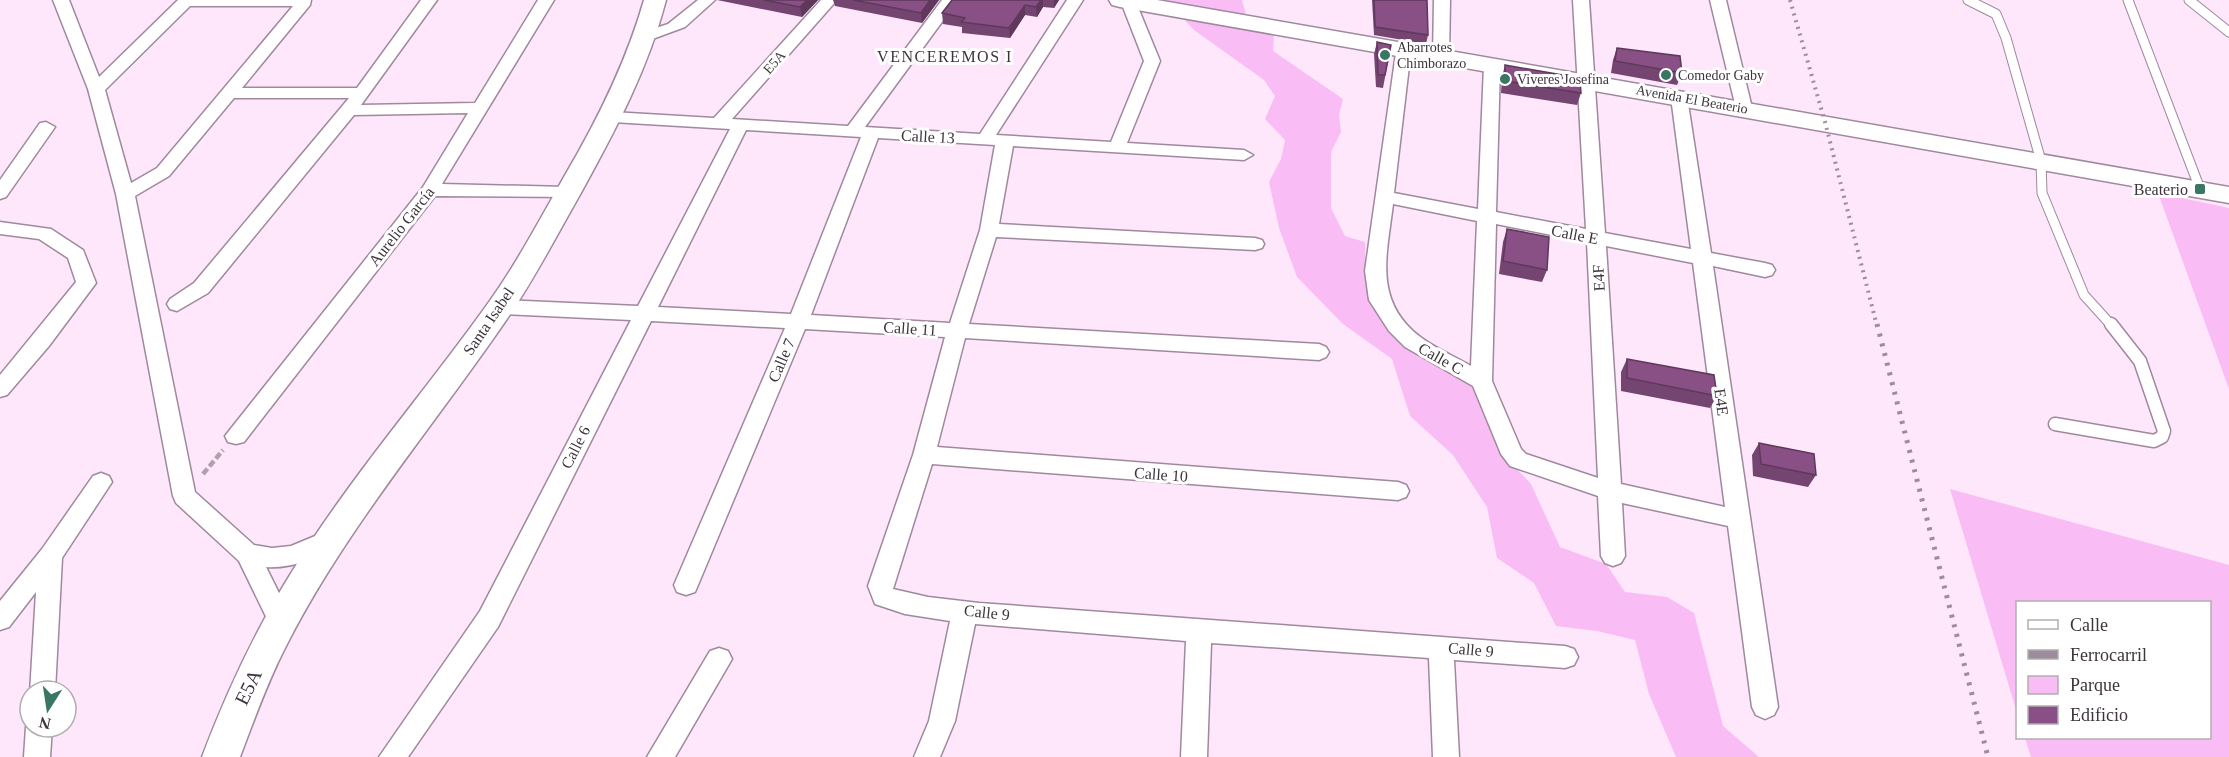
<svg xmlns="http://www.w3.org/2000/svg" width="2229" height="757" font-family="'Times New Roman',serif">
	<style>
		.green { fill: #fabcf5 }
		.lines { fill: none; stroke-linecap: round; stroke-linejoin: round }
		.lane-far1-casing { stroke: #9f899d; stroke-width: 11 }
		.lane-casing { stroke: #9f899d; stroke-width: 15 }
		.street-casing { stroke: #9f899d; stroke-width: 3 }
		.secondary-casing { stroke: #9f899d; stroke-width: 3 }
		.path { stroke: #b19fae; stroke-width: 4.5; stroke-dasharray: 7 3; stroke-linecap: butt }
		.lane-far1 { stroke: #fff; stroke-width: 9 }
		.lane { stroke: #fff; stroke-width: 12 }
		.street { fill: #fff; fill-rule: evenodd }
		.secondary { fill: #fff; fill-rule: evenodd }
		.rail-far1 { stroke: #9d8c9b; stroke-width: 4; stroke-dasharray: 2 5; stroke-linecap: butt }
		.rail { stroke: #9d8c9b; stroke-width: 5; stroke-dasharray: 3 7; stroke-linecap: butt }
		.wall { fill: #754572 }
		.shaded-wall { fill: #5f385c }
		.building { fill: #885084; stroke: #5f385c; stroke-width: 1.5 }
		.poi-dot { fill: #397663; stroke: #fff; stroke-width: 2 }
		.labels { text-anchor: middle; stroke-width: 6; stroke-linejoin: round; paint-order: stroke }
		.far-poi-label { font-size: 14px; fill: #3d343c; stroke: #fff; text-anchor: start }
		.far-street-label { font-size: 14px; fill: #3d343c; stroke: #fff }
		.far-quarter-label { font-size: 16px; letter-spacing: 1.5px; fill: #3d343c; stroke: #fff }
		.street-label { font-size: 16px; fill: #3d343c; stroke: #fff }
		.poi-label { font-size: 16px; fill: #3d343c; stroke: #fff; text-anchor: end }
		.near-street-label { font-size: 20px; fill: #3d343c; stroke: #fff }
	</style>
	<rect width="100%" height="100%" fill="#fee6fb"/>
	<path class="green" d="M1166,0H1242L1250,29L1274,34L1273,51L1343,99L1339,115L1341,132L1331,152V208L1345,236L1365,242V272L1370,302L1385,324L1405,345L1476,389L1502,454L1531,484L1560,547L1606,564L1625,592L1667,597L1694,613L1723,726L1759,757H1676L1649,694L1635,640L1597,631L1556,626L1534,583L1497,558L1487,507L1453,455L1410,416L1392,359L1343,324L1297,277L1279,228L1269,182L1281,159L1285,140L1265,119L1275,96L1264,80L1194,30Z
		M2158,193L2229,208V389Z
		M1950,489L2229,565V757H2031L2025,738H2210V602H2018L2017,713Z"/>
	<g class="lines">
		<defs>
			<path id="lane-far1" d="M1968,0L1996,14L2006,38L2041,161L2042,193L2084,295L2112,326
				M2128,0L2200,189
				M2189,0L2229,32"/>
			<path id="lane" d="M2055,424L2154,441L2162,437L2164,431L2140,361L2111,324"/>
			<path id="street" d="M53,0H69L99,77L178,0H311L310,5L242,88H357L421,0H437L361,105L475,103L538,0H554L442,184L567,187L573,189L576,193L573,197L435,196L244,442L236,444L228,442L225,436L423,187L468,113L354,115L208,293L177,311L170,309L167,304L170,299L194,283L349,98H234L169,176L135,196L195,492L254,545L272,548L291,546L332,529L340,532L344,539C335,557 286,569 266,567L293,621L290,629L281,632L272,629L239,561L176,503L173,496L116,194L88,89ZM190,6H293L157,168L131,183L105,90Z
				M698,0H715L685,27L647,41L639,36L641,33L668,24Z
				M821,0H837L732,119L848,126L942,0H958L865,127L980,134L1067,0H1083L996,135L1111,142L1144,61L1121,2L1135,0L1160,61L1127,143L1244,150L1253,155L1244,160L1013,146L999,224L1255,238L1262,240L1264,244L1262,248L1255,250L996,237L969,324L1319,344L1326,347L1329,352L1326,357L1319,360L965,338L937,447L1398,482L1406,485L1409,491L1406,497L1398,500L932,464L893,589L928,597L979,603L1565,646L1574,649L1578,657L1574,665L1565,668L1454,660L1459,757H1433L1429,658L1211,643L1207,757H1181L1186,641L975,624L955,721L940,757H914L929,721L950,621L905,614L875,604L868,586L913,455L945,337L805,329L698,585L695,592L686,595L677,592L674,585L785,328L651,321L498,627L408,757H379L480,611L631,320L501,314L494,312L491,307L494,302L501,300L638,306L730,129L612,122L604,117L612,112L714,118ZM746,130L861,137L791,314L658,307ZM878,138L995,145L980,230L950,323L811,315Z
				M1434,0H1450L1449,56L1441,61L1433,56Z
				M1573,0H1589L1605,233L1691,249L1671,97L1679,92L1687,97L1711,253L1765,263L1772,265L1775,270L1772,275L1765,277L1713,266L1778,707L1774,715L1765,719L1756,715L1752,707L1728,526L1622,503L1625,556L1621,563L1613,566L1605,563L1601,556L1598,496L1510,466L1501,454L1473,386L1405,347L1389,331L1369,300L1365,271L1397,46L1403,44L1411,49L1394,193L1478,209L1484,65L1492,60L1500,65L1496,212L1586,229ZM1393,204L1477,221L1471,366C1454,356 1434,348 1419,336C1373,300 1387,254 1393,204ZM1496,224L1587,242L1598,478L1526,454L1521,449L1492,381ZM1606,246L1693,263L1725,507L1621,484Z
				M1710,0H1726L1752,108L1750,112H1738L1736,108Z
				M46,122L55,127L6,197L0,199V180L40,123Z
				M0,222L51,229L83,250L96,283L49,346L7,395L0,397V375L76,282L68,258L39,239L0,234Z
				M101,473L109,476L112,482L62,558L55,691L30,693L36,592L9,627L0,630V601L42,549L93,476Z
				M719,648L728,651L732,659L675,757H647L710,651Z
				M30,718V727H52L50,757H24L26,727Z"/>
			<path id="secondary" d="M644,0H666C648,69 616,129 582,191C558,233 536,276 509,316C434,426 345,529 285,648C267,683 254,720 240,757H202C227,691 256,629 293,570C351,476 425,392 489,302C517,263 540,219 564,177C597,121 626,63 644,0Z
				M1109,0H1157L2229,187V203L1120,7L1112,5Z"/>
		</defs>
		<use href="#lane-far1" class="lane-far1-casing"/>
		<use href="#lane" class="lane-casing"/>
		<use href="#street" class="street-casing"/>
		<use href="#secondary" class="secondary-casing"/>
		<path class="path" d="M203,474L223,450"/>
		<use href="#lane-far1" class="lane-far1"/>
		<use href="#lane" class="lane"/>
		<use href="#street" class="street"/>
		<use href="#secondary" class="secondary"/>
		<path class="rail-far1" d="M1790,0L1825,122L1877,326"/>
		<path class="rail" d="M1877,324L1988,757"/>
	</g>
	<path class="wall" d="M717,0H818L802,17Z
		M833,0H939L922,23L835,6Z
		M952,0H1059L1054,8L1043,7L1037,17L1025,15L1010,38L962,33V27L943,24L942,13Z
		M1372,0H1427L1428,35L1426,44L1374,35Z
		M1377,42L1391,45L1383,88L1376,87L1374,54Z
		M1617,48L1682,73L1677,85L1611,73L1613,60Z
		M1505,65L1581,93L1577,105L1501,93L1502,77Z
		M1507,229L1547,270L1542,282L1499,274L1503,242Z
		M1627,359L1717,396L1710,408L1621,391V372Z
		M1759,443L1816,475L1808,487L1753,476L1752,455Z"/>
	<path class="shaded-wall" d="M807,0H818L802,17L800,7Z
		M930,0H939L922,23L921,13Z
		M1041,0H1043V7L1037,17L1036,7Z
		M1054,0H1059L1054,8Z
		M1025,5V15L1010,38L1009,28Z"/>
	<path class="building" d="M764,0H807L800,7Z
		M853,0H930L921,13Z
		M952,0H1041L1036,7L1025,5L1009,28L961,22L965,18L942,13Z
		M1374,0H1427L1428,35L1375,27Z
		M1377,42L1391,45L1385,75H1378Z
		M1617,48L1680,56L1682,73L1615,61Z
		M1505,65L1574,77L1580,80L1581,93L1505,81Z
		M1507,229L1549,237L1547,270L1503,261Z
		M1627,359L1714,375L1717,396L1627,378Z
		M1759,443L1814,454L1816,475L1761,464Z"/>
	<g class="poi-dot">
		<circle cx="1385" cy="55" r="6"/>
		<circle cx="1666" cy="75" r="6"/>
		<circle cx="1505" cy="79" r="6"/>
		<rect x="2194" y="183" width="12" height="12" rx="3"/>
	</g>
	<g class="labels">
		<g class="far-poi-label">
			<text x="1397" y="52">Abarrotes<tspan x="1397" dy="16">Chimborazo</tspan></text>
			<text x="1678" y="80">Comedor Gaby</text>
			<text x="1517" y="84">Viveres Josefina</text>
		</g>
		<g class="far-street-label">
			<text transform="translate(774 62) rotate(-48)" y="5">E5A</text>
			<text transform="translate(1692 99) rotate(10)" y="5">Avenida El Beaterio</text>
		</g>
		<g class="far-quarter-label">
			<text x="945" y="62">VENCEREMOS I</text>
		</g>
		<g class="street-label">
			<text transform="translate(928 136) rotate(3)" y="6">Calle 13</text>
			<text transform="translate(401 226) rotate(-52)" y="6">Aurelio García</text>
			<text transform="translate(1575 234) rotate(11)" y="6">Calle E</text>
			<text transform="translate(1598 278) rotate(-93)" y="6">E4F</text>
			<text transform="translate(488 321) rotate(-56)" y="6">Santa Isabel</text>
			<text transform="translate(910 328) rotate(4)" y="6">Calle 11</text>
			<text transform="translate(1441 358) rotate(29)" y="6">Calle C</text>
			<text transform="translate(781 360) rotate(-67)" y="6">Calle 7</text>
			<text transform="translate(1722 402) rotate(82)" y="6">E4E</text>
			<text transform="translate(575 447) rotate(-63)" y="6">Calle 6</text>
			<text transform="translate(1161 474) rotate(4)" y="6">Calle 10</text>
			<text transform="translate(987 612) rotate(6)" y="6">Calle 9</text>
			<text transform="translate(1471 649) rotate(5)" y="6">Calle 9</text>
		</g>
		<g class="poi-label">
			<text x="2188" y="195">Beaterio</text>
		</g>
		<g class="near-street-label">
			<text transform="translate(248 687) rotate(-64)" y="7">E5A</text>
		</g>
	</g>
	<rect x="2016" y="601" width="195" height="138" fill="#ffffff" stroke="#b1aeb1" stroke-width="1.5"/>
	<rect x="2028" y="620" width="30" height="9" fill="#ffffff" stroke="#b1aeb1" stroke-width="1.5"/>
	<text x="2070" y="631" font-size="18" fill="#3d343c">Calle</text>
	<rect x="2028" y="650" width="30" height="9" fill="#9d8c9b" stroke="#b1aeb1" stroke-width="1.5"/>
	<text x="2070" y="661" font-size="18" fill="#3d343c">Ferrocarril</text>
	<rect x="2028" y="676" width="30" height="18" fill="#fabcf5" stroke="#b1aeb1" stroke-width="1.5"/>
	<text x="2070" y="691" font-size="18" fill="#3d343c">Parque</text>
	<rect x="2028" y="706" width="30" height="18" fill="#885084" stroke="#b1aeb1" stroke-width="1.5"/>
	<text x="2070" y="721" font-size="18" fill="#3d343c">Edificio</text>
	<g transform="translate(48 709) rotate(192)"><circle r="28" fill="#ffffff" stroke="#b1aeb1" stroke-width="1.5"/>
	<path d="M0-4.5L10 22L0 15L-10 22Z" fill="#397663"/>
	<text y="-9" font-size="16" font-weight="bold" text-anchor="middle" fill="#3d343c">N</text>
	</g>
</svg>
